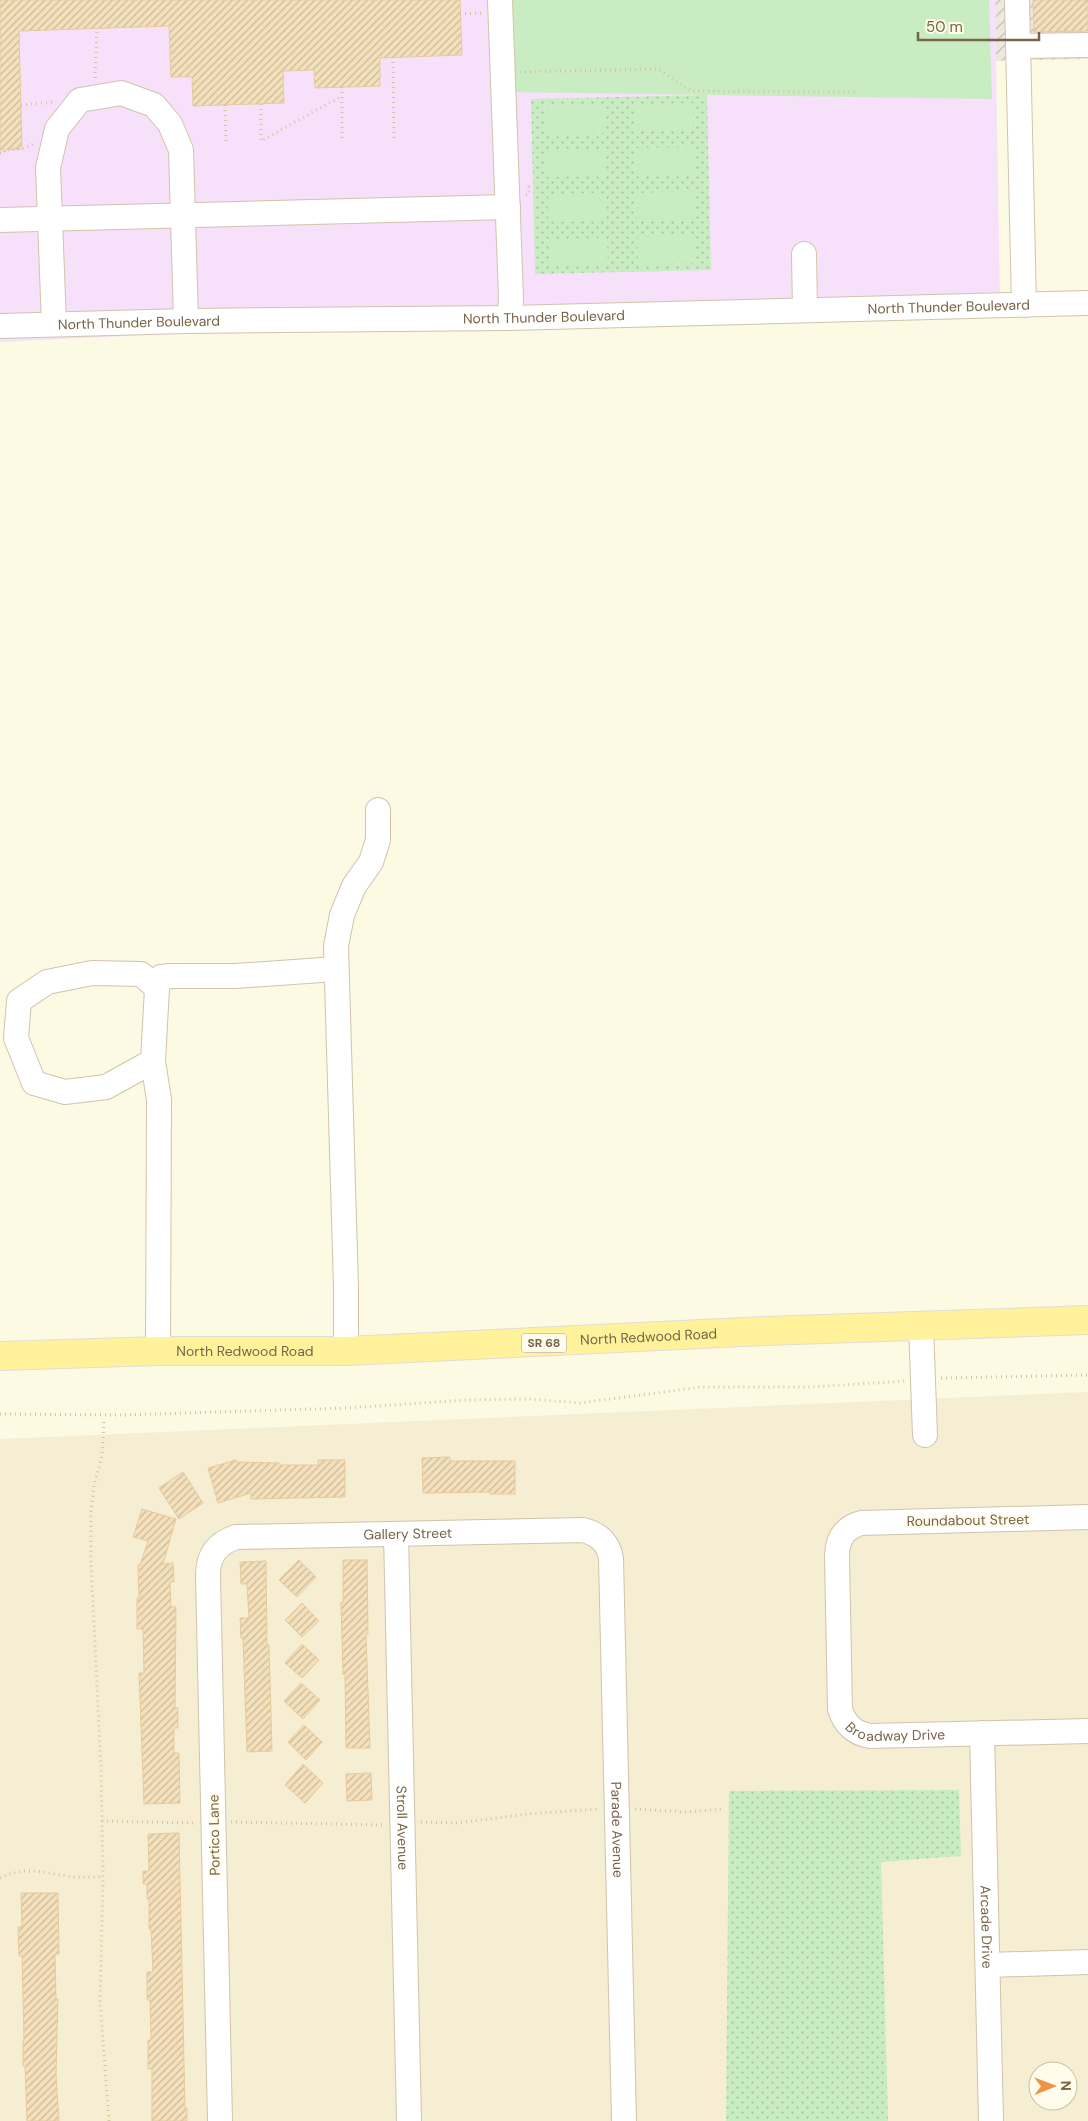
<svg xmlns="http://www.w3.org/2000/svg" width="1088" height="2121" font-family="'DM Sans',sans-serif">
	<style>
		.residential { fill: #f5eed2; fill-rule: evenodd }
		.industrial { fill: url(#industrial-furrows) }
		.education { fill: #f7e1fa }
		.park { fill: url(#park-dots) }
		.pitch { fill: #c9ecc2 }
		.building { fill: url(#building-hatch); stroke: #e8cb9a }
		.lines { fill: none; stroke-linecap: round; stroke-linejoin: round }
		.minor-casing { stroke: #d0c4aa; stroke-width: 26 }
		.major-casing { stroke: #e1ddd7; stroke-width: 30 }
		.path { stroke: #d9c39d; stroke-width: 3; stroke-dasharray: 1 4; stroke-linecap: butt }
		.minor { stroke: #fff; stroke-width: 24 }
		.major { stroke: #fff29a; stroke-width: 28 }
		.labels { text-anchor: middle; stroke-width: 4; stroke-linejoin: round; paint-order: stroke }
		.shield { fill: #fffcec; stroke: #a09279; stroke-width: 1 }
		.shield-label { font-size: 12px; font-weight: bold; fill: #786548 }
		.street-label { font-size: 14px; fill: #786548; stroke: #fffcec }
	</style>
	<defs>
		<pattern id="industrial-furrows" width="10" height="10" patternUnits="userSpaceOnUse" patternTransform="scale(1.25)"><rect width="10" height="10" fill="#ede9df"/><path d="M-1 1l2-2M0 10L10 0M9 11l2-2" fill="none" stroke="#c5c0b7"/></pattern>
		<pattern id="park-dots" width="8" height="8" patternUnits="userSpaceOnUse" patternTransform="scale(1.25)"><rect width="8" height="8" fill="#c9ecc2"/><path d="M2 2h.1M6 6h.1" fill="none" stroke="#a8c3a0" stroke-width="1.8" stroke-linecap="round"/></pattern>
		<pattern id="building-hatch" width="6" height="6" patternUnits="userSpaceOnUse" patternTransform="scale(1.25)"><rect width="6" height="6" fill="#f4e0bb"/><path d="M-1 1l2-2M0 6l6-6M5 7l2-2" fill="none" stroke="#cab99a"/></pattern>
	</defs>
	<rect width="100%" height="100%" fill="#fdfae4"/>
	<path class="residential" d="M1088,1392V2121H0V1439ZM1038,2071H1068V2101H1038Z"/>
	<path class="industrial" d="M995,0H1088V59L996,61Z"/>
	<path class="education" d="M0,0H995L1000,303L510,318L0,342Z"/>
	<path class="park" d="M707,95L711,270L535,274L531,99Z
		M959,1790L961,1856L881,1862L888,2121H726L729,1791Z"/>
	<path class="pitch" d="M508,0H989L992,99L509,92Z
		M693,103V130L635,131L634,104Z
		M604,105L605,133L546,134V107Z
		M693,147L694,174L636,175L635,148Z
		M605,149L606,176L547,177V150Z
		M695,191L696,219L637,220L636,193Z
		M606,193L607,221L548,222V194Z
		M696,235V263L638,264L637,237Z
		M607,238L608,265L549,266V239Z"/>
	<path class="building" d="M0,0H460L462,55L380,58V86L315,88L314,70L283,71L284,103L193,106L192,77H171L169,26L19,31L22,149L0,150Z
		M1033,0H1088V31L1034,32Z
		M450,1457V1461H515V1494H490V1492L423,1493L422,1458Z
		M236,1460L237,1462L280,1463V1465H318V1460H345V1497L251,1499V1493L218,1503L208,1468Z
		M183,1472L203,1503L179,1519L159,1488Z
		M142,1509L176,1519L163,1564L173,1563L174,1582H170L171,1607H176L175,1708H178V1728H174V1753H179L180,1803L144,1804L139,1673H144L143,1629H137V1598H139L138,1565H140L148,1541L133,1537Z
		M299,1560L316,1577L297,1597L279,1580Z
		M343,1560H367L368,1634H366L370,1748H346L345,1673L343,1675L341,1602L343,1603Z
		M266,1561L267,1645H269L272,1751L247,1752L243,1638H241L240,1618H249L247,1584H241L240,1562Z
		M302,1603L319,1621L302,1637L285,1620Z
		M302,1644L319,1660L302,1678L285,1663Z
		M301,1683L320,1700L303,1719L284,1701Z
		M304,1725L322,1742L306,1760L288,1742Z
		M303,1764L323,1783L305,1803L285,1785Z
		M371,1773L372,1800L347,1801L346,1774Z
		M179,1833L185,2108H187V2121H152V2069H148V2040H151L150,2000H147V1972H153L151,1929H149V1899H147V1884H143V1871H149L148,1834Z
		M21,1893H58L59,1954H55L56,1999H58L56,2074L59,2121H27L25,2066H23V2040H24L22,1956H19L18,1927H22Z"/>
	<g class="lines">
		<defs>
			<g id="minor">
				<path d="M500,0L511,298L510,318"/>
				<path d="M1017,0L1024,305"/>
				<path d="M1018,46L1088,45"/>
				<path d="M0,220L508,207"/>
				<path d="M804,254L805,310"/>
				<path d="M54,324L48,168L57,129L80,100L121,93L154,105L170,124L181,150L186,321"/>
				<path id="s1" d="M0,326L186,321L510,318L1088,303"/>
				<path d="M157,988L161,977L171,976H235L336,969"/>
				<path d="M153,1061L106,1087L65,1092L34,1083L16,1038L19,1001L47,982L92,973L141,974L157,988L153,1061L159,1100L158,1351"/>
				<path d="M921,1326L925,1435"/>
				<path d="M346,1351V1288L336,946L342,915L354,886L371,862L378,840V810"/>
				<path id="s2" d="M1088,1517L861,1523C844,1528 837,1539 837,1557L840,1709C845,1725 854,1733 870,1736L1088,1731"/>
				<path id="s3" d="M396,1534L409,2121"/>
				<path id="s4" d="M982,1733L991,2121"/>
				<path d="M988,1965L1088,1962"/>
				<path id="s5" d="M220,2121L208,1575C208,1555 218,1543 236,1537L583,1530C599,1534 608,1543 611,1558L624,2121"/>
			</g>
			<g id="major">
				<path id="s6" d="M0,1356L158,1351H346L765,1331L1088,1320"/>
			</g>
		</defs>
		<use href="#minor" class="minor-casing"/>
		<use href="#major" class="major-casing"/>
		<path class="path" d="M460,14L483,13
			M393,57L394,138
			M520,72L658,69L691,91L856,92
			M95,78L97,28
			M342,87V139
			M261,104V141L342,96
			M21,105L53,102
			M225,105L226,142
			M0,153H4L5,150L22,149L33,144
			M526,195L529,194V187H532
			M941,1378L1088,1375
			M0,1414L121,1415L346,1408L467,1400L529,1399L580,1403L701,1387H811L905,1381
			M104,1422L102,1456L94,1485L91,1511V1564L101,1767L103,1877L100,2001L109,2121
			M635,1809L686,1812L724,1809
			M102,1821L195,1823
			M231,1822L385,1825
			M421,1822L456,1823L528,1814L599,1809
			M0,1878C26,1866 40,1872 66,1876C78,1878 91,1877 103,1877"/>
		<use href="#minor" class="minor"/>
		<use href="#major" class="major"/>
	</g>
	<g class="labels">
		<rect class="shield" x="521.5" y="1333.5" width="45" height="19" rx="4"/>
		<g class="shield-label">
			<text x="544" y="1347">SR 68</text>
		</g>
		<g class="street-label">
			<text dy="5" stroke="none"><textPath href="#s1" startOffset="949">North Thunder Boulevard</textPath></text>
			<text dy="5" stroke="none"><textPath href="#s1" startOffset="544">North Thunder Boulevard</textPath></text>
			<text dy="5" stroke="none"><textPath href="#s1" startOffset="139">North Thunder Boulevard</textPath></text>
			<text dy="5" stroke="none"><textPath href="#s6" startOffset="649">North Redwood Road</textPath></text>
			<text dy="5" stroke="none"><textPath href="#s6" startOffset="245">North Redwood Road</textPath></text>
			<text transform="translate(968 1520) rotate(-1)" y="5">Roundabout Street</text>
			<text dy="5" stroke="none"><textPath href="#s5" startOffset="769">Gallery Street</textPath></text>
			<text dy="5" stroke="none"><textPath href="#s2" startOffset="492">Broadway Drive</textPath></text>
			<text dy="5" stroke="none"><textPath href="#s3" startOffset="294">Stroll Avenue</textPath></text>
			<text dy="5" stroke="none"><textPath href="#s5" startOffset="1258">Parade Avenue</textPath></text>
			<text transform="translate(214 1835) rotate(-91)" y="5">Portico Lane</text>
			<text dy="5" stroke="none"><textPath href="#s4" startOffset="194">Arcade Drive</textPath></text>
		</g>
	</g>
	<g transform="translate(1053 2086) rotate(89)"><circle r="24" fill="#fffcec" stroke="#c9c0aa"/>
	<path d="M0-4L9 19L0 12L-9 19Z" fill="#ed9343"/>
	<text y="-8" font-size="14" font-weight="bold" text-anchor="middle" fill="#786548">N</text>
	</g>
	<path d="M918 32v8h121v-8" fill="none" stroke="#786548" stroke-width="2.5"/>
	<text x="926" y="32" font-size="15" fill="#786548" stroke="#fffcec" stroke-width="4" paint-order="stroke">50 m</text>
</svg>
